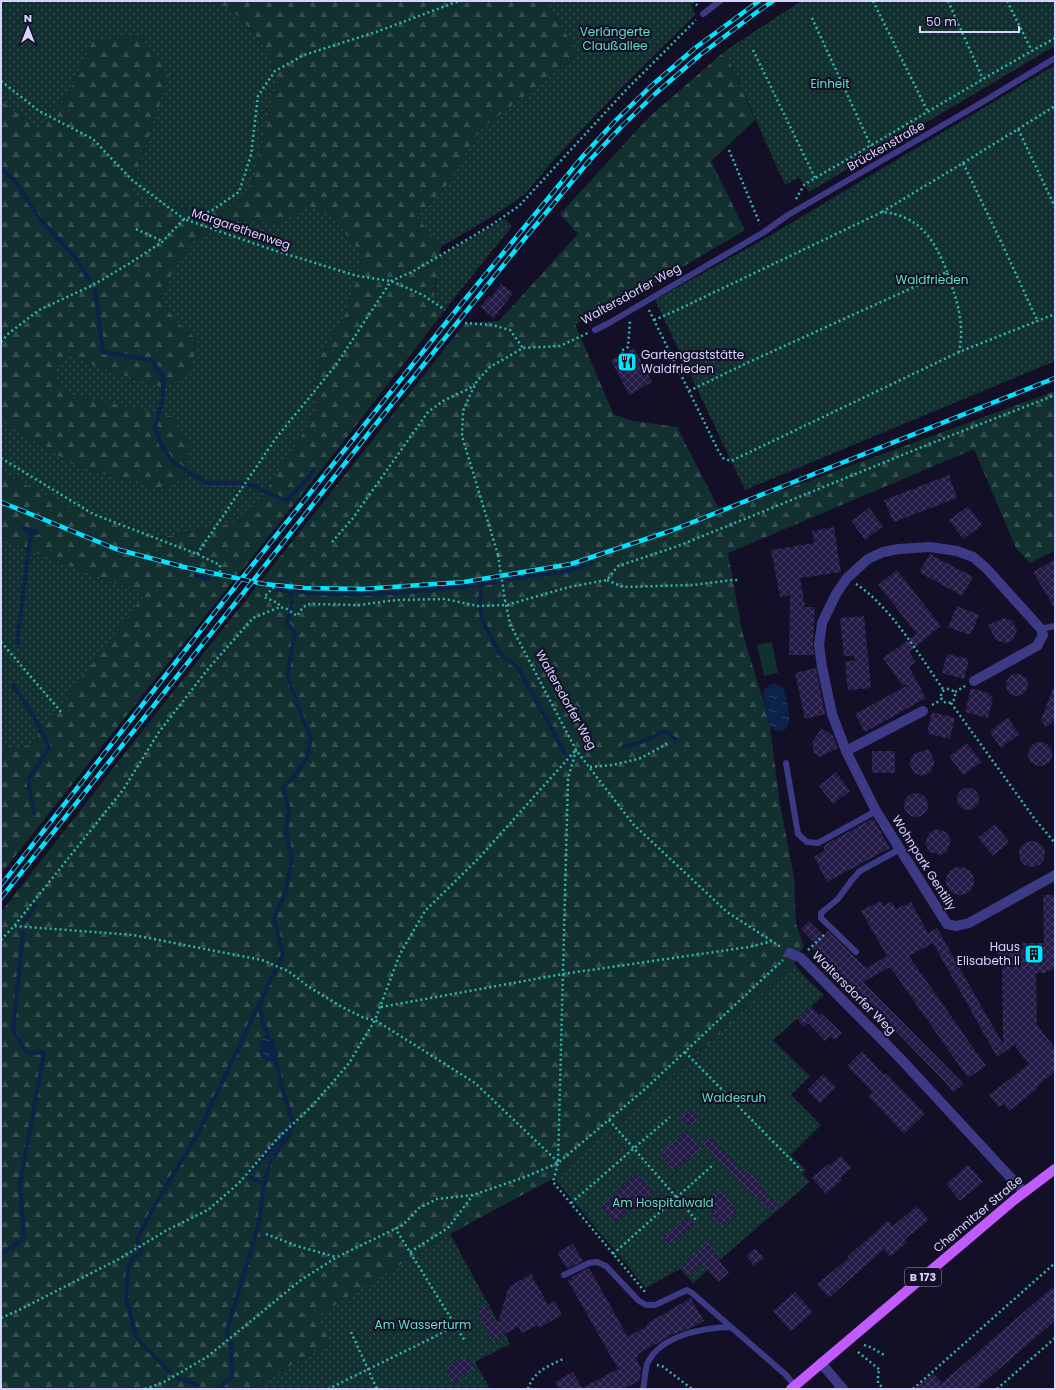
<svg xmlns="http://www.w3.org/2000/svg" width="1056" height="1390" font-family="Poppins,sans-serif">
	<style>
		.green { fill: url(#green-dots) }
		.forest { fill: url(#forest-firs) }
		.pitch { fill: #12302f }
		.water { fill: url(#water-ripples) }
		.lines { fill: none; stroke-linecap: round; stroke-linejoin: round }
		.stream { stroke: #0c2248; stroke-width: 4 }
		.building { fill: url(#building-cross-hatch) }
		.path { stroke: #2fb8b0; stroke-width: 2.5; stroke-dasharray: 2 3; stroke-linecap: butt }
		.service { stroke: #3d3a85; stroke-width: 6 }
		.minor { stroke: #3d3a85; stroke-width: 10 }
		.tertiary { stroke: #3d3a85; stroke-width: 10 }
		.primary { stroke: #c25bff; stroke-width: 10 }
		.rail-casing { stroke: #00e5ff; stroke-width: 4.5 }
		.rail { stroke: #130f26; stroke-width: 3; stroke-dasharray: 9; stroke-linecap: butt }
		.path-bridge { stroke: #2fb8b0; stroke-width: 2.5; stroke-dasharray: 2 3; stroke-linecap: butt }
		.labels { text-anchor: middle; stroke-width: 4; stroke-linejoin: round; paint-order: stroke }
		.shield { fill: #130f26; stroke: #9e99be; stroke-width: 1 }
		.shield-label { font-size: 11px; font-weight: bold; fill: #d9d4ff }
		.park-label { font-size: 12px; fill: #5fe0c0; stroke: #130f26 }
		.street-label { font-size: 12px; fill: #d9d4ff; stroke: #130f26 }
		.poi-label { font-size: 12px; fill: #d9d4ff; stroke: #130f26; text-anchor: start }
	</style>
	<defs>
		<pattern id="green-dots" width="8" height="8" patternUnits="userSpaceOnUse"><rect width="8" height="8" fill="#12302f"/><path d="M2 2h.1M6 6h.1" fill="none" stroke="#344d4e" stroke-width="1.8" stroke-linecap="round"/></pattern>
		<pattern id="forest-firs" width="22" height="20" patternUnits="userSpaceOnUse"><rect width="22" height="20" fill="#12302f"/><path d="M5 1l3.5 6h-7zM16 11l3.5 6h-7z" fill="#344d4e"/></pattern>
		<pattern id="water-ripples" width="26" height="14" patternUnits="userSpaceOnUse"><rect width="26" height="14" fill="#0c2248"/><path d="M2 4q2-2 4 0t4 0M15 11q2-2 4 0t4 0" fill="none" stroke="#2f4163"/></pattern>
		<pattern id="building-cross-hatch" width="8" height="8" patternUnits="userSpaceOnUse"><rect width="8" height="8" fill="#241b47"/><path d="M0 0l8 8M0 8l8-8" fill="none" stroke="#433b63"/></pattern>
	</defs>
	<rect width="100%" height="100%" fill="#130f26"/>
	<path class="green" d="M1,1H211L230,8L251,30L272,57L276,86L252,186L225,211L183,207L144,210L130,192L148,139L93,40L68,95L38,130L1,100Z
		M546,1H690L695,15L622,87L552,162L525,194L498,213L441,247L417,217L444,189L479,131L578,54Z
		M801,1H1055V46L809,192L799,177L785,185L725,51Z
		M1055,65V361L745,490L655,300L771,235Z
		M310,205L330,215L363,255L345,315L320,357L315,414L264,494L234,523L158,538L58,502L1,471V421L74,465L160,490L186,477L171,417L63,393L53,371L69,354L100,368L164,388L197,340L176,321L161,300L176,264L193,241L237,220L279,223Z
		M505,219L512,226L445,310L433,303L440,256Z
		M1,539L95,576L146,594L31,745L5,749L1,748Z
		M794,963L805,977L824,995L773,1040L810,1076L791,1095L821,1125L791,1155L806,1170L802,1174L810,1182L693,1283L680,1269L646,1288L554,1178L721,1033Z
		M450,1234L510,1344L475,1362L490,1389H255L296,1362L331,1345L316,1316Z"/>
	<path class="forest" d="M211,1H546L578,54L479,131L444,189L417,217L441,247L433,303L445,310L337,450L1,874V748L5,749L31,745L145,594L95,576L1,539V471L58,502L158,538L234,523L264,494L315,414L320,357L345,315L363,255L330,215L310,206L279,223L237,220L193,241L176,264L161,300L176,321L197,340L191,373L164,388L100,368L69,354L53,371L63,393L171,416L190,445L186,477L160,490L74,465L1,421V100L38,130L68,95L93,40L141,36L169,76L130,192L144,210L183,207L225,211L252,186L276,86L272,57L251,30L230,8Z
		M725,51L755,120L711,161L745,230L617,306L575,324L614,415L634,421L677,427L721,513L1055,391V550L1030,563L1016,548L974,449L728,553L742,631L769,720L780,804L794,877L796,924L804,946L794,963L721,1033L554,1178L450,1234L317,1316L331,1345L296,1362L255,1389H1V912L150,721L465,323L499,321L578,234L560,214L648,118Z"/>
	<path class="pitch" d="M772,642L778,673L764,676L757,645Z"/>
	<path class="water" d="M771,684C777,684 780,685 784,690C786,700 796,729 781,731C777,732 773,730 770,726C767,721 762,695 764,690C766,687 769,686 771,684Z
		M268,1034C277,1040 277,1050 278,1060L276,1061C274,1061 269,1062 267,1061C255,1056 259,1039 268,1034Z"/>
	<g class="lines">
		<path class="stream" d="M1,168L15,181L39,218L75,257L89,280
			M95,290L103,352L151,360L163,376V399L155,427L161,445L173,462L206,483H246L287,501L314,471
			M23,528L37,533
			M196,576L210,579
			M481,584L480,609L484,624L500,654L519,669L567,757L571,759
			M275,589C350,600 433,592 508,580C528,576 550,575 571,570C577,569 584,566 591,563
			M17,643L31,531
			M13,685L32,713L49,747L28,780L34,813
			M623,747L639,743L665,731L675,739
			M24,922L35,905
			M260,1006L263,1023L268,1034
			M276,1061L283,1091L293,1123
			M264,1184L249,1177L248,1174L291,1128
			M138,1244L137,1240L155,1205L198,1133L283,954L274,918L286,891L292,858L286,832L289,811L283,787L293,778L307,758L311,737L304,723L287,674L295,633L287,623C290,610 294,605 290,591
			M140,1249L141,1253L133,1258L128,1268L126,1297L136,1337L170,1373
			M1,1254L24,1239L20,1184L44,1053L26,1052L13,1031L23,932
			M227,1336L228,1327L259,1223L264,1184L270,1162L290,1134L291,1127L294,1125
			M178,1378L197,1385
			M218,1389L232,1377L231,1343"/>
	</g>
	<path class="building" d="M501,284L513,293L494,318L480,307L489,296L491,297Z
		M634,348L652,382L629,395L611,360Z
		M949,475L957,498L897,521H893L884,500Z
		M968,506L982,525L963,539L949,520Z
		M869,508L883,526L865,540L851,521Z
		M834,527L841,572L800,578L805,607H815L813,644L814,655H789L790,595L780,597L771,550L814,543L812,531Z
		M930,554L973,577L962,596L919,572Z
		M1055,559V609L1033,572Z
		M897,570L941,626L909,652L916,662L909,667L926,698L865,732L855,714L908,685H902L883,658L917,634L878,585Z
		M957,606L979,615L971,634H967L948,627Z
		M864,616L871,688L848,690L845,662L855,660L854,656H844L840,618Z
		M1004,618L1013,621L1017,630L1013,640L1006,643L996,640L988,625Z
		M947,654L969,659L964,679L942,673Z
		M816,668L825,714L805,719L795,673Z
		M1006 685a11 11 0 1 1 22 0a11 11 0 1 1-22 0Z
		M1054,686L1055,721L1046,727L1041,720Z
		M971,688L989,693L993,699L988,718L965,712Z
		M932,712L955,718L950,739L927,733Z
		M1008,718L1019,734L1001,748L991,734V730Z
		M822,728L833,736L838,748L820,757L814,753L812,742Z
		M1028 754a12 12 0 1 1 24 0a12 12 0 1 1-24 0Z
		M967,743L982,762L963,775L949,756Z
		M928,749L935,762L930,773L922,776L914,773L909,764L914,754Z
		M872,751H895V773H872Z
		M836,772L850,791L833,804L819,786Z
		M957 799a11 11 0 1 1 22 0a11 11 0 1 1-22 0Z
		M904 805a12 12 0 1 1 24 0a12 12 0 1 1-24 0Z
		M873,818L890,848L827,882L814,857L825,850L823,846Z
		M995,824L1009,842L993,856L978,838Z
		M936,829L946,832L951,840L947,852L940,855L930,852L925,844L929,833Z
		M1019 854a13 13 0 1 1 26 0a13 13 0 1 1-26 0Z
		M946 881a14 14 0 1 1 28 0a14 14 0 1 1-28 0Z
		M1043,895H1055V970L1046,971V973H1036L1037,1025L1055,1048V1072L1037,1086L1038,1088L1009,1111L1004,1104L999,1107L989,1095L1029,1064L1014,1045L997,1057L933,943L909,956L986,1066L968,1078L890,967L863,982L962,1082L963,1085L953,1092L946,1083L869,1004L812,948L816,944L801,929L809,921L824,936L828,931L866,968L887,956L861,911L880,901L883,906L892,901L896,909L911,902L928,933L937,928L1003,1044L1002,964H998V949H1023V943H1044Z
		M811,1006L819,1015L821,1013L842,1033L835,1040L830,1036L825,1041L808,1023L804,1027L797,1019Z
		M862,1051L884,1075L886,1073L925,1114L904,1134L868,1096L873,1092L847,1066Z
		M823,1074L836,1087L820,1103L807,1090Z
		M691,1110L699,1119L689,1127L681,1118Z
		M686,1131L702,1148L674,1171L660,1154Z
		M711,1137L746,1174L749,1171L771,1199L772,1198L780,1206L773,1213L757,1196L755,1198L703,1144Z
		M841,1156L851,1168L840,1178L842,1180L826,1194L812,1178L828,1164L830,1166Z
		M968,1165L983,1182L960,1201L946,1184Z
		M637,1173L653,1191L634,1208L632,1207L616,1223L600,1207Z
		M721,1190L738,1212L721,1225L704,1204Z
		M917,1206L929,1220L904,1240L907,1243L890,1257L884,1249L829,1298L817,1284L849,1258L848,1256L888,1221L893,1226Z
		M689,1217L695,1225L669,1245L663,1237Z
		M708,1242L719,1257L717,1258L729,1273L718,1282L702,1263L689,1275L681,1266Z
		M573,1244L583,1261L567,1269L557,1252Z
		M755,1248L764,1258L754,1266L746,1256Z
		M589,1268L628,1337L647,1326L646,1324L691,1298L704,1321L691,1328L671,1335L657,1344V1343L638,1354L639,1356L636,1358L641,1368L640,1380L624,1389H559L555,1382L573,1372L582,1388L618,1369L568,1281L572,1278L571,1277Z
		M531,1274L548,1305L555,1301L562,1315L539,1328L538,1325L522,1333L518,1326L492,1342V1338L476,1310L489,1304V1310L497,1325L508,1289L512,1285Z
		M1055,1285V1321L976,1389H915L933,1373L942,1383Z
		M795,1292L813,1312L791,1331L773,1311Z
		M468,1357L474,1369L460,1377L461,1380L451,1384L446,1370L447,1369L446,1367Z"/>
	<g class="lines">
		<path class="path" d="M692,1L699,7
			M873,1L928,112
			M948,1L983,79
			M1007,1L1032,51
			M812,18L871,146
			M753,50L815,178
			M1,81L39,111L93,139L132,180L184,219L211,211L239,192L251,155L258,96L275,71L304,55L376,32L459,1
			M1018,129L1055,106
			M729,150L760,224
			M963,163L1018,129L1055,207
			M796,199L804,185L815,178C895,132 974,83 1055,38
			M882,212L963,163L1004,248L1038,322
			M136,229L162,241
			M649,310L718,450L723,458L731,461L959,352L1055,314
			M654,320L675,311L882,212C919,215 935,240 947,272
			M465,323L492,325L510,330L523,348
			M1,342L8,334L39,310L93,285L127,265L162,242L184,219L270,249L357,276L391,281L423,295L445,310
			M623,354L621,351L628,347L630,321
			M689,391L747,363L947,272C957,301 965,322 959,352
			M1,458L93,514L197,554L220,565V573
			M332,542L353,518L428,412L443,401L470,388L474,384
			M197,554L276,438L336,365L391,281L412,272L490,226L519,206L625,91L696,20
			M498,555L462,436L463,411L470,395L477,381L490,367L523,348L560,346L588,333
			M607,580L623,587L693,585L732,580H740
			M856,584C891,607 919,655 943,689
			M274,587L264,597L278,603L280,607L287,609L297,616L303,607L310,604L359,605L396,600L445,599L478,606L507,605L569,587L607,580L618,566L678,546L927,445L1055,395
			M505,600L510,624L576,750L633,824L727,912L781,947
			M1,642L62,713
			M941 696a7 7 0 1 1 14 0a7 7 0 1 1-14 0Z
			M955,692L965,686
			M951,703L1034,818L1055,843
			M932,705L941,700
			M576,750L568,779L558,1163L553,1182L646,1293
			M590,767L613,765L641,758L670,742
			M1,940L14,926L123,790L159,732L208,669L253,618L280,607
			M808,950L825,934
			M381,1007L563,974L749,947L772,941
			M685,1052L801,1170
			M609,1120L697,1221
			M558,1162L475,1083L375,1020L400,954L425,911L479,858L575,751
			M571,1203L670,1117
			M266,1234L297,1246L336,1257
			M410,1252L448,1228L473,1195
			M613,1254L714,1164
			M1,1318L17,1311L119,1259L167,1230L208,1210L239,1183L277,1139L311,1107L333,1082L349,1063L375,1020L364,1018L342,1007L309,987L288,971L262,960L133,935L14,926
			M455,1325L465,1341
			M351,1332L377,1389
			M864,1345L870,1347L886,1356
			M858,1352L880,1370L878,1373V1383L884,1389
			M657,1365L662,1366L692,1389
			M145,1389L164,1382L207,1357L301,1280L337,1257L403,1225L419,1208L437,1199L473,1195L525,1177L558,1163L644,1090L783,960
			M328,1389L438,1335L455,1325L395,1228
			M528,1389C533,1372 548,1366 563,1359
			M899,1389H900
			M913,1389L1055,1263
			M997,1389L1055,1338"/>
		<path class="service" d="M703,14L720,1
			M595,330L609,323L764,232L788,215L981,103L1055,58
			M1041,629L1055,626
			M786,763L798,834L807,842L818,843L876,811
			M856,952L821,918V913L838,899L851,881L860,871L900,849
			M564,1275L589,1263L597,1262L606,1266L639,1301L646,1305H655L687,1290L692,1293L786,1375L795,1386
			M643,1389C645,1382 645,1366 648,1362C662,1335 703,1328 730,1327"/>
		<path class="minor" d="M974,681L1037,646L1043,635L1041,629L986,568L973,557L957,551L930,547L898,549L883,552L868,559L847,578L836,594L822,623L819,645L822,667L832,714L846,751L876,811L947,924L956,926L969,923L1055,875
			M846,751L923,711
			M790,953L801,958L898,1056L1024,1192"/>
		<path class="tertiary" d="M821,1363L843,1389"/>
		<path class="primary" d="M791,1389L1014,1200L1055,1169"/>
		<defs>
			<path id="rail" d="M1,502L116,549L184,567L264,584L305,588L363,589L464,582L571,564L673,530L1055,378
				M1,885L223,602L453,314L583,156L615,121L650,87L695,48L759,1
				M1,898L271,558L368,434L526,237L589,161L622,126L656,93L700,55L757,12L773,1"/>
		</defs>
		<use href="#rail" class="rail-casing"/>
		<use href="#rail" class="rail"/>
		<path class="path-bridge" d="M498,555L505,600"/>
	</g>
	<defs>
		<symbol id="restaurant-square" viewBox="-11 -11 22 22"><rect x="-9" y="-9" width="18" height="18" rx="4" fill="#00e5ff" stroke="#130f26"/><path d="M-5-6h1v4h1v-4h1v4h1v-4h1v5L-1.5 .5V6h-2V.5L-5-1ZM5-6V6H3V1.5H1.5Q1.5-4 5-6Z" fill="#111"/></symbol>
		<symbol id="building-square" viewBox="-11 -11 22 22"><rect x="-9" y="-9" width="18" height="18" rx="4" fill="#00e5ff" stroke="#130f26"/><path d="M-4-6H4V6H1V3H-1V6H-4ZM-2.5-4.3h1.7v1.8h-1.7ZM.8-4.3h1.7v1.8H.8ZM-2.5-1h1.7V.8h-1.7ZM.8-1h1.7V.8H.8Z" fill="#111"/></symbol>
	</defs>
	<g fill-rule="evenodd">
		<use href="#restaurant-square" x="616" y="351" width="22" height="22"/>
		<use href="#building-square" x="1023" y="943" width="22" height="22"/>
	</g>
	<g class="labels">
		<rect class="shield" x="905" y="1268" width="36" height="18" rx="3"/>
		<g class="shield-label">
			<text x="923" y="1281">B 173</text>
		</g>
		<g class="park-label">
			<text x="615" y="36">Verlängerte<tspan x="615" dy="14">Claußallee</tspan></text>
			<text x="830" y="88">Einheit</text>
			<text x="932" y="284">Waldfrieden</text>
			<text x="734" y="1102">Waldesruh</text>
			<text x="663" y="1207">Am Hospitalwald</text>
			<text x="423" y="1329">Am Wasserturm</text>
		</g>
		<g class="street-label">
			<text transform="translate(886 146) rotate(-30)" y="4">Brückenstraße</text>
			<text transform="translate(241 229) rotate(19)" y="4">Margarethenweg</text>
			<text transform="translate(631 294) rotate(-29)" y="4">Waltersdorfer Weg</text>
			<text transform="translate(566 700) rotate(61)" y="4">Waltersdorfer Weg</text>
			<text transform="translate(924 863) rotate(58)" y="4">Wohnpark Gentilly</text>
			<text transform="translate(854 993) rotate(45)" y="4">Waltersdorfer Weg</text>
			<text transform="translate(978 1214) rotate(-40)" y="4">Chemnitzer Straße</text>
		</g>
		<g class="poi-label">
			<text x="641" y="359">Gartengaststätte<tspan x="641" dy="14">Waldfrieden</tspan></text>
			<text x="1020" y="951" text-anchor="end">Haus<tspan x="1020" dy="14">Elisabeth II</tspan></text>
		</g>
	</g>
	<rect width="1056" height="1390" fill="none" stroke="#d9d4ff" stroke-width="4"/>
	<g transform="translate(28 28)" stroke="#130f26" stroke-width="3" paint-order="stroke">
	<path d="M0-3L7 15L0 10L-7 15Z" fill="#d9d4ff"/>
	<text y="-6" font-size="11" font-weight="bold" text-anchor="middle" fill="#d9d4ff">N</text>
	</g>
	<path d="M920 26v6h99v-6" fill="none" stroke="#d9d4ff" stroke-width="2"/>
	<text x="926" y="26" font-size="12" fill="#d9d4ff" stroke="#130f26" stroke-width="3" paint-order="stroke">50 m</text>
</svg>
